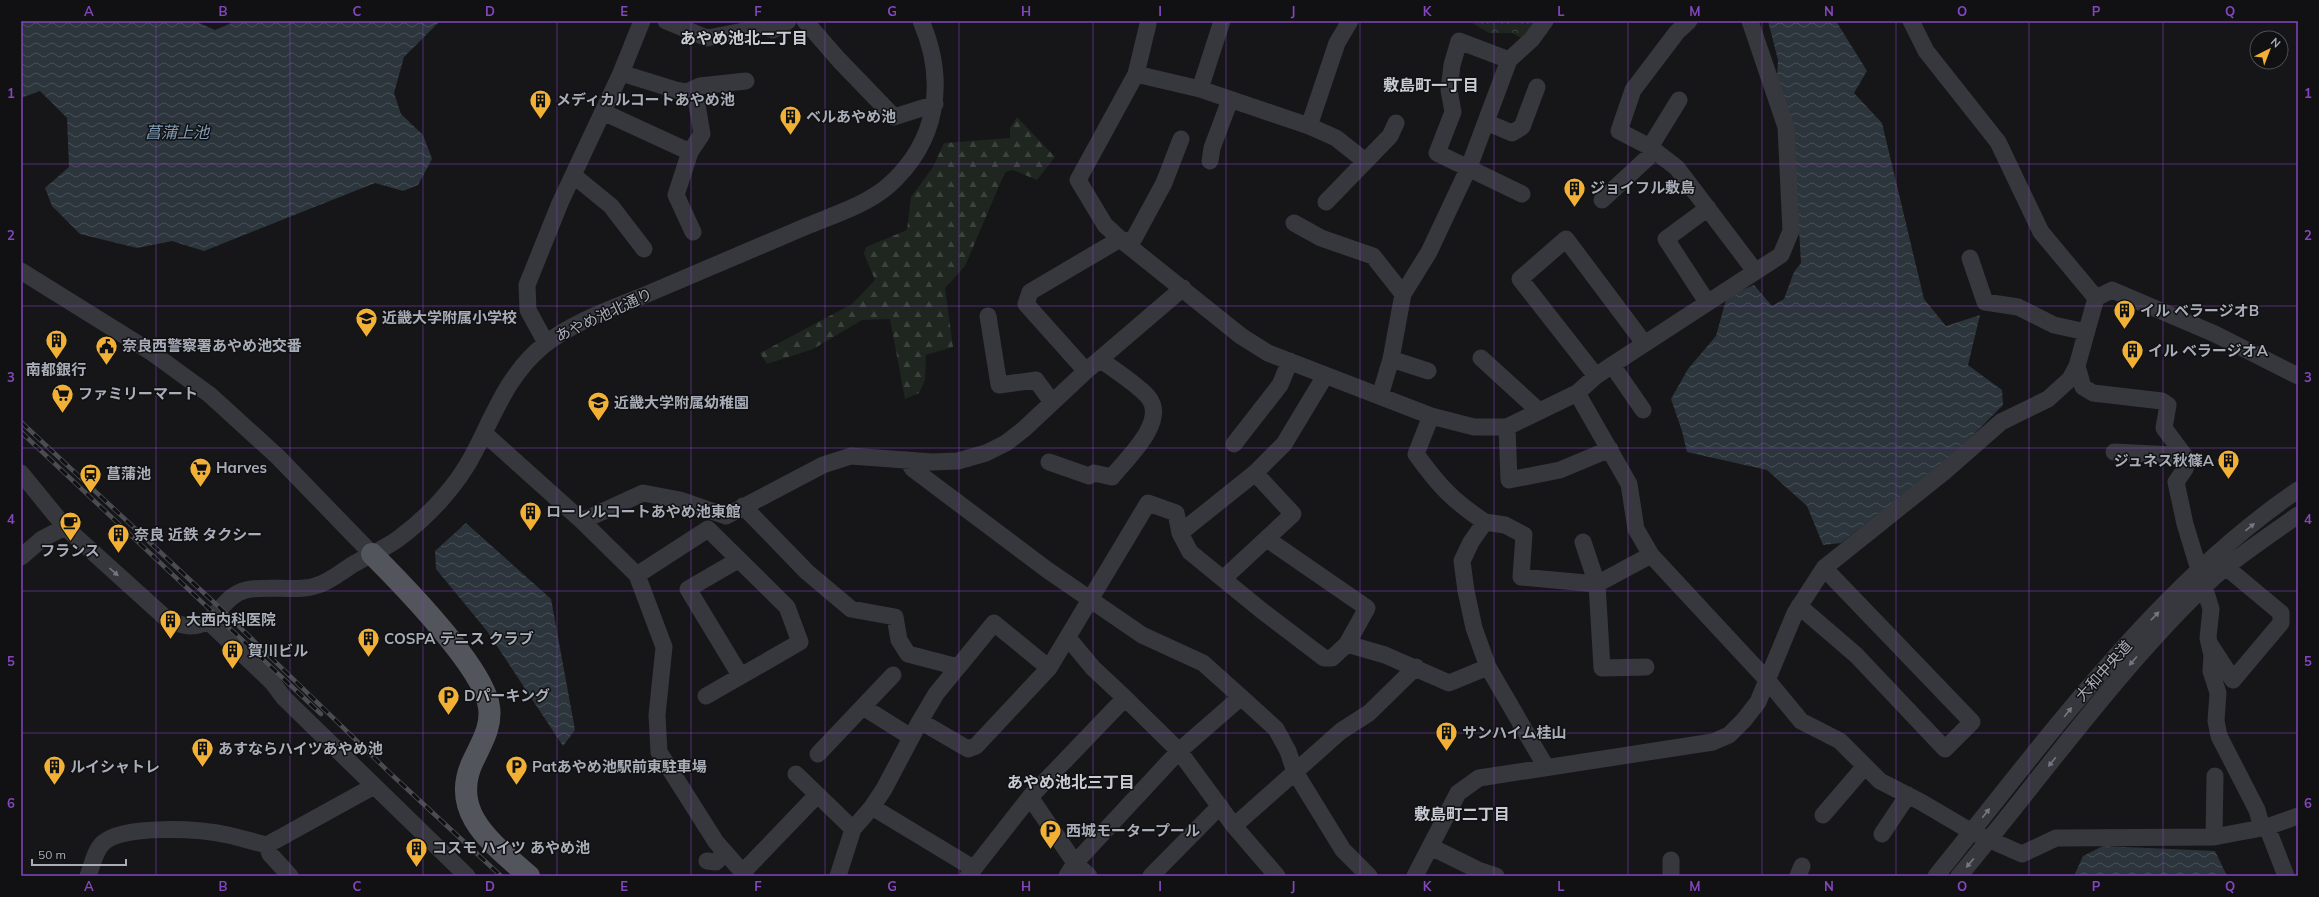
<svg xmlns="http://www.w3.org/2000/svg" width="2319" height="897" font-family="Mulish,'Noto Sans JP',sans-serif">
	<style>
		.forest { fill: url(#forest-firs) }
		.park { fill: url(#park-crowns) }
		.water { fill: url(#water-waves) }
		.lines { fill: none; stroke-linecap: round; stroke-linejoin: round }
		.minor { stroke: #37383d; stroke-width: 17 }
		.major { stroke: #53555c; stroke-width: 22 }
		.rail-casing { stroke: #4a4c52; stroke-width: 4.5 }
		.rail { stroke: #111113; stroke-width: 3; stroke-dasharray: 9; stroke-linecap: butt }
		.oneway { fill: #757881 }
		.grid { fill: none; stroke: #8446be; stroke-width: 1; stroke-opacity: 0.55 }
		.labels { text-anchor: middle; stroke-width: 3; stroke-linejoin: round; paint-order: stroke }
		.poi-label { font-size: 15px; font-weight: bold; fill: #a8adb8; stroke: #111113; text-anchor: start }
		.street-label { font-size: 15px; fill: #a8adb8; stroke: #111113 }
		.neighbourhood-label { font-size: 16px; font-weight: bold; fill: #c9ccd4; stroke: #111113 }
		.water-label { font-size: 16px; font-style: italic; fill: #7f9bb3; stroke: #111113 }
		.neatline { fill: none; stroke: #8446be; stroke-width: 1.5 }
		.grid-label { font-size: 13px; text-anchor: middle; font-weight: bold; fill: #8446be }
	</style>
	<defs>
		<pattern id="forest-firs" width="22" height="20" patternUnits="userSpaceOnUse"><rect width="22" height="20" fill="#1e261f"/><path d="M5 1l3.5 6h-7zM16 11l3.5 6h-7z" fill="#3c433d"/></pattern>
		<pattern id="park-crowns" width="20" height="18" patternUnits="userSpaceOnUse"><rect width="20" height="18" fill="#1e261f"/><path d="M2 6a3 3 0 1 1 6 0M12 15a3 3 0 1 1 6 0" fill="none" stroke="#3c433d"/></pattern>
		<pattern id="water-waves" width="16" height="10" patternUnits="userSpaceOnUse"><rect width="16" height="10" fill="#2c353c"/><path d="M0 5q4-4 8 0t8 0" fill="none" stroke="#485056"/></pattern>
	</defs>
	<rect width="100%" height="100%" fill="#161618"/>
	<path class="forest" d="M1017,117L1055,157L1037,180L1013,170L1005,172L965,266L945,288L953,347L926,355L925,380L919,393L905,399L890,319L862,320L813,349L767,364L760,353L852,304L875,280L864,254L866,247L907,230L911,197L933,167L944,143L1010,138V128Z"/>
	<path class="park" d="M1469,21H1539L1525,40L1512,33H1489Z"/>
	<path class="water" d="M21,21H195L215,30L236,21H440L404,57L394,93L401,114L423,135L432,159L418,185L403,191L375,183L204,251L172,241L137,248L80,234L52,206L45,188L69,167L67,118L40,91L21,98Z
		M1768,21H1836L1867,71L1854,93L1882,123L1924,299L1946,326L1980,315L1968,365L2002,390L2003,405L1946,462L1841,543L1823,545L1807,506L1767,470L1687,452L1682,431L1671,399L1688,369L1716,336L1727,296L1754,285L1772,306L1784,299L1794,272L1801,263L1793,134L1777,77L1778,60Z
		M466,523L551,599L575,730L563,746L487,631L436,569L435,551Z
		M2103,846L2215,851L2227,876H2074L2083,856Z"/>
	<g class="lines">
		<path class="minor" d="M666,21L707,38L765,27L773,30L788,21
			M805,21L839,60L894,117L935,104
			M1689,21L1677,32L1633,90L1619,131L1650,147L1677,168L1755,271
			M1911,21L1926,51L1998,142L2041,232L2096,298
			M1148,24L1136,74L1078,180L1105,225L1120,239L1241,336L1268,353L1431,416L1474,427H1507L1577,393L1596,376L1612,365L1781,255L1791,231L1786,127L1750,21
			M1509,60L1459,41L1452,65L1449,90L1453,112L1437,153L1522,194
			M621,73L676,90L687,92L700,86L746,81
			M1136,74L1200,89L1309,126L1337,43L1350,21
			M1200,89L1222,21
			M687,92L696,99L702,134L690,152L676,195L693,232
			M603,112L690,152
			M1486,122L1512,133L1522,127L1537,87
			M1309,126L1336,138L1365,161
			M1650,147L1679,100
			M1210,161L1212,148L1230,100
			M573,175L611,206L644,249
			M1602,200L1655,151
			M1326,202L1390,136L1396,123
			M1294,223L1321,238L1373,256L1403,294
			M1970,258L1985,302L2018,307L2054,325L2086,332
			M21,271L151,352L210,395L278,457L372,554
			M1707,302L1666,239L1708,208
			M988,316L999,385L1036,380L1052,402
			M546,343L528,310L527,285L560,203L621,73L642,21
			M1481,358L1539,411
			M1391,359L1428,371
			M1612,365L1643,410
			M2077,366L2083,387L2093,393L2162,401L2168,405L2164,428L2187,459L2185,469L2176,482L2185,524L2211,609L2208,638L2212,655L2211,671L2218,693L2216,721L2219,736L2257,810L2261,824L2267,827L2286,876
			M1086,371L1026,304L1030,292L1120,239L1132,242L1164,183L1181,139
			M1596,376L1520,279L1566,239L1644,343
			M1577,393L1629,484L1636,529L1651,555L1768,681L1801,721L1840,741L1880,781L1921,802L1972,832L2022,854L2056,838L2214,837L2267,827L2298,816
			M1380,396L1391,359L1403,294L1429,252L1469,167L1509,60L1532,39L1545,21
			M1431,416L1416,454C1438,485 1453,501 1485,522L1471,542L1462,561L1466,591L1474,628L1488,667L1546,767
			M1507,427L1509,480L1560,470L1610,449
			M484,433L582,521L637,575L664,647L657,715L659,752L716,842L746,876
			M1234,444L1280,385L1290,361
			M2114,452L2173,455L2179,450
			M907,460L913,469L1046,569L1142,635L1203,663L1241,697L1276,729L1288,751L1295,772L1343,850L1369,876
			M1049,462L1089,476L1094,473L1112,477C1127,458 1167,422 1149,398C1141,387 1113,369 1101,360
			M21,473L65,527L169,621C176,623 184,626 190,626C216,627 222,595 246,590C267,585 297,592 315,586C328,583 341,572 352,565C367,556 384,549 398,539C429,516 458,485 475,451C495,412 509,373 544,345C573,322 611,309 645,295C699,272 753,249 807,226C833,215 866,205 888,186C938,142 947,81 921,21
			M743,506L807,572L851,609L895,617L899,640L908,654L958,667L936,694L920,721
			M582,521L643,493L680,500L726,516L823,465L851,456L932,462L958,461L986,453L1006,443L1024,429L1086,371L1183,288
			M1485,522L1505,525L1524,535L1521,577L1597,584L1651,555
			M1180,533L1255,473L1284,444L1325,376
			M1267,539L1367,608L1347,644
			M1583,542L1597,584L1602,668L1646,667
			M21,557L42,539L65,527
			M738,560L688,589L740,675
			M637,575L708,529L787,607L800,642L706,696
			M1223,579L1293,514L1255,473
			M1799,606L1856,655L1945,749L1972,722L1824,568
			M209,622L272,682L284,698L467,876
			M1068,638L1093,668L1125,698L1179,751L1234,826L1277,876
			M2209,643L2233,680L2281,623V613L2227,568
			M958,667L994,623L1049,668
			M863,707L911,737
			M818,754L893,675
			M796,774L853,829
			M1030,797L1075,863L1089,876
			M872,807L973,868
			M1823,815L1865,766
			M1234,826L1341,731L1369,713L1416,667
			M1882,834L1908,795
			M2214,837L2215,776
			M267,845L374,786
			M1431,847L1478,870L1496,876
			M707,861L716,862L725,852
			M743,872L817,795
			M88,876C92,866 95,850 103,843C124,824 201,829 228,835C241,838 254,842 267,845L270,854L290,876
			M838,876L853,829L872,807L884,789L920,721L968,749L976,746L1049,668L1148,503L1176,513L1180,533L1190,552L1261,610L1324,658H1332L1347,644L1385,655L1449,683L1488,667
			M968,876L1030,797L1125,698
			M1067,876L1075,863L1179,751L1241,697
			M1151,876L1220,806
			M1415,876L1458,793L1479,778L1713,742L1729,735L1744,720L1758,702L1795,613L1824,568L1944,472L2001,422L2048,399L2070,379L2077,366L2096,298L2112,290L2215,334L2298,376
			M1671,876V860
			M1798,876L1802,866
			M1936,876C2044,743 2155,587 2298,490
			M1959,876C2043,776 2118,668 2213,578C2239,555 2270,535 2298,515"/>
		<path class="major" d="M372,554C401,583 485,669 489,707C492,726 482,742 474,759C447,812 493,844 529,876"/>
		<defs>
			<path id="rail" d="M21,422L220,608L392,775L501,876
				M21,432L321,714"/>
		</defs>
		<use href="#rail" class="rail-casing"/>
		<use href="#rail" class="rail"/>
	</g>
	<defs><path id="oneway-solid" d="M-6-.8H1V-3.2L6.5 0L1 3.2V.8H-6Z"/></defs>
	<g class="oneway">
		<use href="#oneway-solid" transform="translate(2250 527) rotate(-39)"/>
		<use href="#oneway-solid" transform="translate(114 572) rotate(42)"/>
		<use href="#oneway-solid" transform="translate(2155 616) rotate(-46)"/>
		<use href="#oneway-solid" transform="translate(2133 661) rotate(131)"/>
		<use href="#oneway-solid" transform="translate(2068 712) rotate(-51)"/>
		<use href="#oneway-solid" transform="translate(2052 762) rotate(129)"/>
		<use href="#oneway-solid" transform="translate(1986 813) rotate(-52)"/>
		<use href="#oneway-solid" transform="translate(1970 863) rotate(130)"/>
	</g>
	<path class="grid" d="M156,21V876M290,21V876M423,21V876M557,21V876M691,21V876M825,21V876M959,21V876M1093,21V876M1226,21V876M1360,21V876M1494,21V876M1628,21V876M1762,21V876M1896,21V876M2029,21V876M2163,21V876M21,164H2298M21,306H2298M21,448H2298M21,591H2298M21,733H2298"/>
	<defs>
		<symbol id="building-pin" viewBox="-11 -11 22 30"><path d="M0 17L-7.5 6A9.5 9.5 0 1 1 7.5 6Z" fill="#f2b134" stroke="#111113"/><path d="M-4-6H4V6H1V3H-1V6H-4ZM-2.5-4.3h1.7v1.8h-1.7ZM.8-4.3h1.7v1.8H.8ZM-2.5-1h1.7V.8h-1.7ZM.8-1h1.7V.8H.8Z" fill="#111"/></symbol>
		<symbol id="school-pin" viewBox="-11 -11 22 30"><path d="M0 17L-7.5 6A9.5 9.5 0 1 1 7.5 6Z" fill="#f2b134" stroke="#111113"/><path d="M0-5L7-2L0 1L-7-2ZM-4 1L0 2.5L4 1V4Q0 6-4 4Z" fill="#111"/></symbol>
		<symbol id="civic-pin" viewBox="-11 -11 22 30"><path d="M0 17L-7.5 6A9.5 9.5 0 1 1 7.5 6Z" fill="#f2b134" stroke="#111113"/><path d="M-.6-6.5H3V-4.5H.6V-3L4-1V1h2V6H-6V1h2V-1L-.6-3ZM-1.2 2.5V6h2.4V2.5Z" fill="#111"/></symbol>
		<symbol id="supermarket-pin" viewBox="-11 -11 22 30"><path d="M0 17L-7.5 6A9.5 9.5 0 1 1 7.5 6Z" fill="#f2b134" stroke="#111113"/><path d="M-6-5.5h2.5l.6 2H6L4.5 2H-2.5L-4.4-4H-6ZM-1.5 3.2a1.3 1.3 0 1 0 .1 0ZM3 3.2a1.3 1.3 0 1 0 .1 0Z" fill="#111"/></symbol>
		<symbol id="station-pin" viewBox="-11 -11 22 30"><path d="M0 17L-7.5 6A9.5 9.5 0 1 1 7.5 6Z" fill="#f2b134" stroke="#111113"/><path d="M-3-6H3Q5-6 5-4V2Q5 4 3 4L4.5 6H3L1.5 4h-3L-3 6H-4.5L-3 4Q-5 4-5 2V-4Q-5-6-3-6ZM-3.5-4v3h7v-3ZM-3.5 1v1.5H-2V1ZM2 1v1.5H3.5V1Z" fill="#111"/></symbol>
		<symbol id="cafe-pin" viewBox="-11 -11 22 30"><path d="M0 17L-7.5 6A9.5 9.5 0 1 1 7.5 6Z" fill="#f2b134" stroke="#111113"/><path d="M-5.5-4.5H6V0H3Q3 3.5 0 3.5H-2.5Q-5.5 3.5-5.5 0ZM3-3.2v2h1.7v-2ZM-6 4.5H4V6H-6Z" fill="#111"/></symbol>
		<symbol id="parking-pin" viewBox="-11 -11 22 30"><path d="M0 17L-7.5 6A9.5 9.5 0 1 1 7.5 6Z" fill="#f2b134" stroke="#111113"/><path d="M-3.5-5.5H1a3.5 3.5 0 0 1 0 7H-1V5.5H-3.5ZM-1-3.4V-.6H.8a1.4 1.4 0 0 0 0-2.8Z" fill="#111"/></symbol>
	</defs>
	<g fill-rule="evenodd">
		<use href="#building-pin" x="528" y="88" width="25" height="34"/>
		<use href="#building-pin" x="778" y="104" width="25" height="34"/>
		<use href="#building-pin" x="1562" y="176" width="25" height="34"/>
		<use href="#building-pin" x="2112" y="298" width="25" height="34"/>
		<use href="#school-pin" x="354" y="306" width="25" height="34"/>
		<use href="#building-pin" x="44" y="328" width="25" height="34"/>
		<use href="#civic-pin" x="94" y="334" width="25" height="34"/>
		<use href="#building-pin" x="2120" y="338" width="25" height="34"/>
		<use href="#supermarket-pin" x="50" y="382" width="25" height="34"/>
		<use href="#school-pin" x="586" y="390" width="25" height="34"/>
		<use href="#building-pin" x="2216" y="448" width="25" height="34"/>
		<use href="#supermarket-pin" x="188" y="456" width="25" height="34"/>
		<use href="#station-pin" x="78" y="462" width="25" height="34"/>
		<use href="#building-pin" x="518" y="500" width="25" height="34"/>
		<use href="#cafe-pin" x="58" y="510" width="25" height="34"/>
		<use href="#building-pin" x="106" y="522" width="25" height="34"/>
		<use href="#building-pin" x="158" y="608" width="25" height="34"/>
		<use href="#building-pin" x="356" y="626" width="25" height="34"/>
		<use href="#building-pin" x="220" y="638" width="25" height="34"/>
		<use href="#parking-pin" x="436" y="684" width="25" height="34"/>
		<use href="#building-pin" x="1434" y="720" width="25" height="34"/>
		<use href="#building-pin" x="190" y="736" width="25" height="34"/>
		<use href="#building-pin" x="42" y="754" width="25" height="34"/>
		<use href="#parking-pin" x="504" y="754" width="25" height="34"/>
		<use href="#parking-pin" x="1038" y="818" width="25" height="34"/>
		<use href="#building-pin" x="404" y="836" width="25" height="34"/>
	</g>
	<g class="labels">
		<g class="poi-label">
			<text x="556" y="105">メディカルコートあやめ池</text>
			<text x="806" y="122">ベルあやめ池</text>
			<text x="1590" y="193">ジョイフル敷島</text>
			<text x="2140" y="316">イル ベラージオB</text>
			<text x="382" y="323">近畿大学附属小学校</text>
			<text x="122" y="351">奈良西警察署あやめ池交番</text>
			<text x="2148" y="356">イル ベラージオA</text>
			<text x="56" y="375" text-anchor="middle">南都銀行</text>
			<text x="78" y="399">ファミリーマート</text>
			<text x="614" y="408">近畿大学附属幼稚園</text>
			<text x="2214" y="466" text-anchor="end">ジュネス秋篠A</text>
			<text x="216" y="473">Harves</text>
			<text x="106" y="479">菖蒲池</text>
			<text x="546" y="517">ローレルコートあやめ池東館</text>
			<text x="134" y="540">奈良 近鉄 タクシー</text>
			<text x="70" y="556" text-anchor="middle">フランス</text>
			<text x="186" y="625">大西内科医院</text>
			<text x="384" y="644">COSPA テニス クラブ</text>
			<text x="248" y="656">賀川ビル</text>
			<text x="464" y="701">Dパーキング</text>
			<text x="1462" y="738">サンハイム桂山</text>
			<text x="218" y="754">あすならハイツあやめ池</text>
			<text x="70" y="772">ルイシャトレ</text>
			<text x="532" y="772">Patあやめ池駅前東駐車場</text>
			<text x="1066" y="836">西城モータープール</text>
			<text x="432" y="853">コスモ ハイツ あやめ池</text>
		</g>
		<g class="street-label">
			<text transform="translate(604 315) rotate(-25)" y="5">あやめ池北通り</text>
			<text transform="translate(2104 671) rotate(-48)" y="5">大和中央道</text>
		</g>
		<g class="neighbourhood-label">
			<text x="744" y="44">あやめ池北二丁目</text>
			<text x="1431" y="91">敷島町一丁目</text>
			<text x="1071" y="788">あやめ池北三丁目</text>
			<text x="1462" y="820">敷島町二丁目</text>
		</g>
		<g class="water-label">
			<text x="177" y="138">菖蒲上池</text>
		</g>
	</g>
	<rect width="2319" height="897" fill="none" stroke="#111113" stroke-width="44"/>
	<g transform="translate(2269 50) rotate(42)"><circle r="19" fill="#111113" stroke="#4d4f55"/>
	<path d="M0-3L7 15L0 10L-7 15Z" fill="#f2b134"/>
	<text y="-6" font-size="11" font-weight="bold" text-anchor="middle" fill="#a8adb8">N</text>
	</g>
	<path d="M32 859v6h94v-6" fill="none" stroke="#a8adb8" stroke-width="2"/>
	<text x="38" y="859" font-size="12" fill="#a8adb8" stroke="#111113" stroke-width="3" paint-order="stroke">50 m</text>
	<rect x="22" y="22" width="2275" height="853" class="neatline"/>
	<g class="grid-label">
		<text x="89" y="16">A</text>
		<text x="223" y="16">B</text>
		<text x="357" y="16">C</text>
		<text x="490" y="16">D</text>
		<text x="624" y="16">E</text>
		<text x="758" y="16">F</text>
		<text x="892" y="16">G</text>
		<text x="1026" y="16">H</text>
		<text x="1160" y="16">I</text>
		<text x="1293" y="16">J</text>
		<text x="1427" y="16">K</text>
		<text x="1561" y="16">L</text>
		<text x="1695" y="16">M</text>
		<text x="1829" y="16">N</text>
		<text x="1962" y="16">O</text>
		<text x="2096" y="16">P</text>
		<text x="2230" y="16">Q</text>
		<text x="11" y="98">1</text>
		<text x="2308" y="98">1</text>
		<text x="11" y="240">2</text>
		<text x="2308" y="240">2</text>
		<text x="11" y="382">3</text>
		<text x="2308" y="382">3</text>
		<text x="11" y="524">4</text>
		<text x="2308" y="524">4</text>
		<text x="11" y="666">5</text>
		<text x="2308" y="666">5</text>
		<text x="11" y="808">6</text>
		<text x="2308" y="808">6</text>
		<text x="89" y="891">A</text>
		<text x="223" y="891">B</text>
		<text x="357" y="891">C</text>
		<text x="490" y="891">D</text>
		<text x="624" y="891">E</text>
		<text x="758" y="891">F</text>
		<text x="892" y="891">G</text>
		<text x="1026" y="891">H</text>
		<text x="1160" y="891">I</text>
		<text x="1293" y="891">J</text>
		<text x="1427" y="891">K</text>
		<text x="1561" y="891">L</text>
		<text x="1695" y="891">M</text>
		<text x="1829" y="891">N</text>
		<text x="1962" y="891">O</text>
		<text x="2096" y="891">P</text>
		<text x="2230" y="891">Q</text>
	</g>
</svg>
